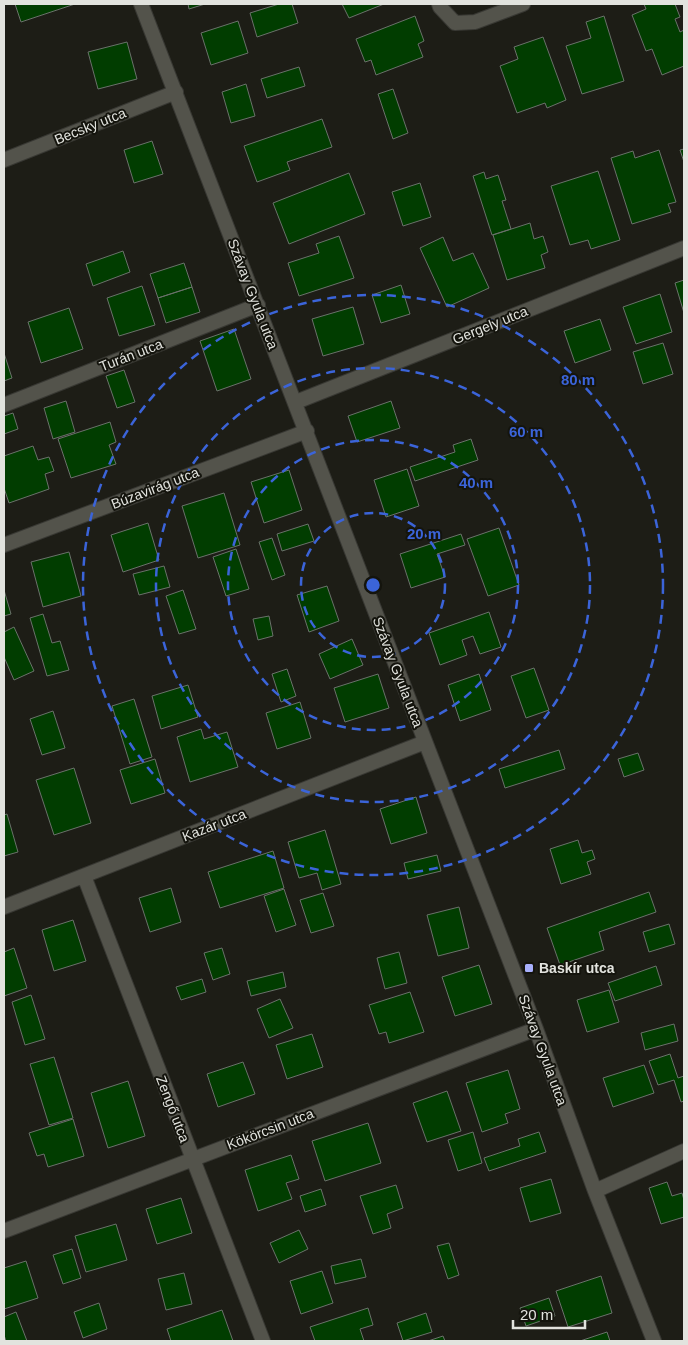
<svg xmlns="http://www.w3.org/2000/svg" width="688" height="1345" font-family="Arial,sans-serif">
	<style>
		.building { fill: #013d00; stroke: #6a716a }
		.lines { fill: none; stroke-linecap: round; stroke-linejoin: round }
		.minor-casing { stroke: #383833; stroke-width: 16 }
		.minor { stroke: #53534b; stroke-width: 14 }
		.ring { fill: none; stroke: #3b64d9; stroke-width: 2.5; stroke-dasharray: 9 6 }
		.poi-dot { fill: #a8b0fc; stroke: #14140d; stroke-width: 2 }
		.labels { text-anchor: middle; stroke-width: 4; stroke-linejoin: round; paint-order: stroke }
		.street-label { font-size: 14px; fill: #e2e3de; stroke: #14140d }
		.poi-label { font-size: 14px; font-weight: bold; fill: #e2e3de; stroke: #14140d; text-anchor: start }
		.centre { fill: #3b64d9; stroke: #14140d; stroke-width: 2.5 }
		.ring-label { font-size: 15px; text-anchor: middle; font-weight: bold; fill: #3b64d9; stroke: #14140d; stroke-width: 4; stroke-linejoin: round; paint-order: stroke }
	</style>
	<rect width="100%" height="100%" fill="#1d1d16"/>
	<path class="building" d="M15,4H75L21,22Z
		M188,4H205L189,9Z
		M279,4H292L298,23L257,37L250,13Z
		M342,4H384L349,18Z
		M644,4H675L680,17L675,19L680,32L684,30V66L662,75L652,49L646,51L632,15L646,9Z
		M415,16L424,41L418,44L423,57L376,75L371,60L365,62L356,39Z
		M604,16L624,81L582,94L566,46L591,38L586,22Z
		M238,21L248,53L211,65L201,33Z
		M543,37L566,100L547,108L545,103L517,113L500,66L518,59L514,47Z
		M127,42L137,79L98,89L88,52Z
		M299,67L305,86L267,98L261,79Z
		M246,84L255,116L231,123L222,92Z
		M393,89L408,133L393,139L378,94Z
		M322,119L332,147L287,162L290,170L257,182L244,146Z
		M152,141L163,174L134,183L124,150Z
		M684,149V162L680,150Z
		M659,150L676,202L668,204L671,212L632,224L611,158L633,151L635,158Z
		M598,171L620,240L591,249L588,240L570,245L551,186Z
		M484,172L486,179L498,175L506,200L502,201L511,229L492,235L473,176Z
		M349,173L365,214L289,244L273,203Z
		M420,183L431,217L403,226L392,192Z
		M530,223L534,239L543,236L548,252L541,255L545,268L507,280L493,235Z
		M339,236L354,278L299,296L288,263L319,253L316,244Z
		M443,237L453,261L473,253L489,288L447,307L420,248Z
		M123,251L130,272L93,286L86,264Z
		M184,263L192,287L158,298L150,274Z
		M684,280V313L675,283Z
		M401,285L410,314L381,323L372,295Z
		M142,286L155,325L119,336L107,298Z
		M192,287L200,312L166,323L158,298Z
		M660,294L672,332L636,344L623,307Z
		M353,307L364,344L323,356L312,319Z
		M69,308L83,349L41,363L28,322Z
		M600,319L611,350L575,363L564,331Z
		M234,329L251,379L217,391L200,341Z
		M663,343L673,374L643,384L633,352Z
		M4,353L12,378L4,381Z
		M124,370L135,402L117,408L106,376Z
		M66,401L75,432L53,439L44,408Z
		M391,401L400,428L357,442L348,416Z
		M13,413L18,429L4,434V416Z
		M110,422L116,442L109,445L116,464L71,478L58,439Z
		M471,439L478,460L415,481L410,467L455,452L453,445Z
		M33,446L38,460L49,457L54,471L45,474L49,489L9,503L4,488V456Z
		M407,469L419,506L386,517L374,480Z
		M289,470L302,510L264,523L251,482Z
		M224,493L240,545L198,558L182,506Z
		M148,523L159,560L123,572L111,535Z
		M308,524L314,541L282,551L277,534Z
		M499,528L519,585L488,596L467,539Z
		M461,534L465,545L437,554L445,577L411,588L400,554Z
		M272,538L285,575L272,580L259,542Z
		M236,549L249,589L226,596L213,557Z
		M69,552L81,596L43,607L31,562Z
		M164,566L170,587L139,595L133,574Z
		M327,586L339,621L309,632L297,595Z
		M4,590L11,614L4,616Z
		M183,590L196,629L179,634L166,596Z
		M489,612L501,647L480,654L473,636L462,640L467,655L440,665L429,633Z
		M43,614L52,643L60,641L69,670L47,676L30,618Z
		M269,616L273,636L258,640L253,619Z
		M14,627L34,671L14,680L4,657V632Z
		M352,639L363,665L330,679L319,654Z
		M534,668L549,710L526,718L511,676Z
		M287,669L296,696L281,702L272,674Z
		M378,674L389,708L345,722L334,688Z
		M479,674L491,710L460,721L448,685Z
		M188,685L198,717L161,729L152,696Z
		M134,699L152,757L130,764L112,706Z
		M300,702L311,738L277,749L266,713Z
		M53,711L65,748L42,755L30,719Z
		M201,729L204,739L227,732L238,767L190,782L177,737Z
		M559,750L565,769L505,788L499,769Z
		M638,753L644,770L624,777L618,759Z
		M155,759L165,793L131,804L120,770Z
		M74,768L91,823L54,835L36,780Z
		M416,797L427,833L391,844L380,809Z
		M7,814L18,852L4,856V815Z
		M325,830L341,884L322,890L317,873L299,878L288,842Z
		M578,840L582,853L592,850L595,859L587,862L591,874L561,884L550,849Z
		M273,851L284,888L220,908L208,872Z
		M437,855L441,871L408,879L404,863Z
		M171,888L181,922L150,932L139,898Z
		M284,889L296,925L276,932L264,896Z
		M649,892L656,912L599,932L604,950L560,965L547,928Z
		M323,893L334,926L311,933L300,900Z
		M459,907L469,948L438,956L427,915Z
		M73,920L86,961L54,971L42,930Z
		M669,924L675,944L649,952L643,932Z
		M14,948L27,988L4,996V952Z
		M222,948L230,974L213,980L204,953Z
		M399,952L407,983L385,989L377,958Z
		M479,965L492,1004L455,1016L442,977Z
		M656,966L662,985L615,1001L608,983Z
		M283,972L286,987L251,996L247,981Z
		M202,979L206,992L181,1000L176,987Z
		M609,990L619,1022L587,1032L577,1000Z
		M410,992L424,1032L389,1043L386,1032L379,1034L369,1005Z
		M31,995L45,1039L25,1045L12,1002Z
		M280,999L293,1028L269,1038L257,1009Z
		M674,1024L678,1041L645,1050L641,1033Z
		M312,1034L323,1067L287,1079L276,1045Z
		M670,1054L678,1078L684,1076V1101L681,1102L674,1080L658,1085L649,1061Z
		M54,1057L73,1118L49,1125L30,1064Z
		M243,1062L255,1094L218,1107L207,1074Z
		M644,1065L654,1093L613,1107L603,1078Z
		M508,1070L520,1109L505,1114L508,1123L482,1132L466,1083Z
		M128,1081L145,1136L108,1148L91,1093Z
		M447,1091L461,1131L427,1142L413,1103Z
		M73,1119L84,1156L48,1167L44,1154L37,1156L29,1133Z
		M368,1123L381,1163L325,1181L312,1141Z
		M473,1132L482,1163L458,1171L448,1140Z
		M539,1132L546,1152L489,1171L484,1158L520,1146L518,1139Z
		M291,1155L299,1179L286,1183L292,1199L258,1211L245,1170Z
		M551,1179L561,1213L530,1222L520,1188Z
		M667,1182L672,1196L682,1193L684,1200V1217L661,1224L649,1188Z
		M396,1185L403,1208L387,1214L391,1228L373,1234L360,1196Z
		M321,1189L326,1205L305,1212L300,1196Z
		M181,1198L192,1233L157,1244L146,1209Z
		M116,1224L127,1260L86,1272L75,1236Z
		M299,1230L308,1249L279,1263L270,1243Z
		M449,1243L459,1275L448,1279L437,1246Z
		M72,1249L81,1278L63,1284L53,1255Z
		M361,1259L366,1277L335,1284L331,1266Z
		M26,1261L38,1298L4,1309V1268Z
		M322,1271L333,1303L301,1314L290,1281Z
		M184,1273L192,1304L166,1310L158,1279Z
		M601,1276L612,1313L568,1327L556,1291Z
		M549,1298L555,1316L526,1326L520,1308Z
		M99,1303L107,1329L83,1338L74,1312Z
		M368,1308L373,1325L360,1329L364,1341H315L310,1327Z
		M222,1310L233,1341H171L167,1329Z
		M16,1312L27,1341H6L4,1335V1317Z
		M426,1313L432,1332L403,1341L397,1323Z
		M607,1332L610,1341H580Z
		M443,1336L445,1341H428Z"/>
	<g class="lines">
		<defs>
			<path id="minor" d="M141,4L536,1029L595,1191L654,1341
				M439,4L440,7L455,23L475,22L523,4
				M4,160L176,92
				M296,402L684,248
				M4,405L258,305
				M4,545L307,431
				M84,876L263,1341
				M4,907L425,742
				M595,1191L684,1151
				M4,1231L536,1029"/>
		</defs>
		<use href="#minor" class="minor-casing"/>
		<use href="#minor" class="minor"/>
	</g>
	<g class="ring">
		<circle cx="373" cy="585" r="72"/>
		<circle cx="373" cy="585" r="145"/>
		<circle cx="373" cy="585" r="217"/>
		<circle cx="373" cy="585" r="290"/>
	</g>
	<rect class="poi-dot" x="524" y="963" width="10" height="10" rx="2.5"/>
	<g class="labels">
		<g class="street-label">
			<text transform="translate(90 126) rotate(-22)" y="5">Becsky utca</text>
			<text transform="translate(253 294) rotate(69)" y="5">Szávay Gyula utca</text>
			<text transform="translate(490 325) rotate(-22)" y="5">Gergely utca</text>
			<text transform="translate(131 355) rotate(-21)" y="5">Turán utca</text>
			<text transform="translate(155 488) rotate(-21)" y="5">Búzavirág utca</text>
			<text transform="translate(398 672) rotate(69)" y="5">Szávay Gyula utca</text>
			<text transform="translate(214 825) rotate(-21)" y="5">Kazár utca</text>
			<text transform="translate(543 1050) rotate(70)" y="5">Szávay Gyula utca</text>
			<text transform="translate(173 1109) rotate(69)" y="5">Zengő utca</text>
			<text transform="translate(270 1129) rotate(-21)" y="5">Kökörcsin utca</text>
		</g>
		<g class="poi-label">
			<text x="539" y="973">Baskír utca</text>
		</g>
	</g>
	<circle cx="373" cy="585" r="8" class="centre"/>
	<g class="ring-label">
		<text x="578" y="385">80 m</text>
		<text x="526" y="437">60 m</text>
		<text x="476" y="488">40 m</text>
		<text x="424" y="539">20 m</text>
	</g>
	<rect width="688" height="1345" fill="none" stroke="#e2e3de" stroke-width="10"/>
	<path d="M513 1320v8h72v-8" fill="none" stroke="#e2e3de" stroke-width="2.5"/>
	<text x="520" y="1320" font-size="15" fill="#e2e3de" stroke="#14140d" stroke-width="4" paint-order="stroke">20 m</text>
</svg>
